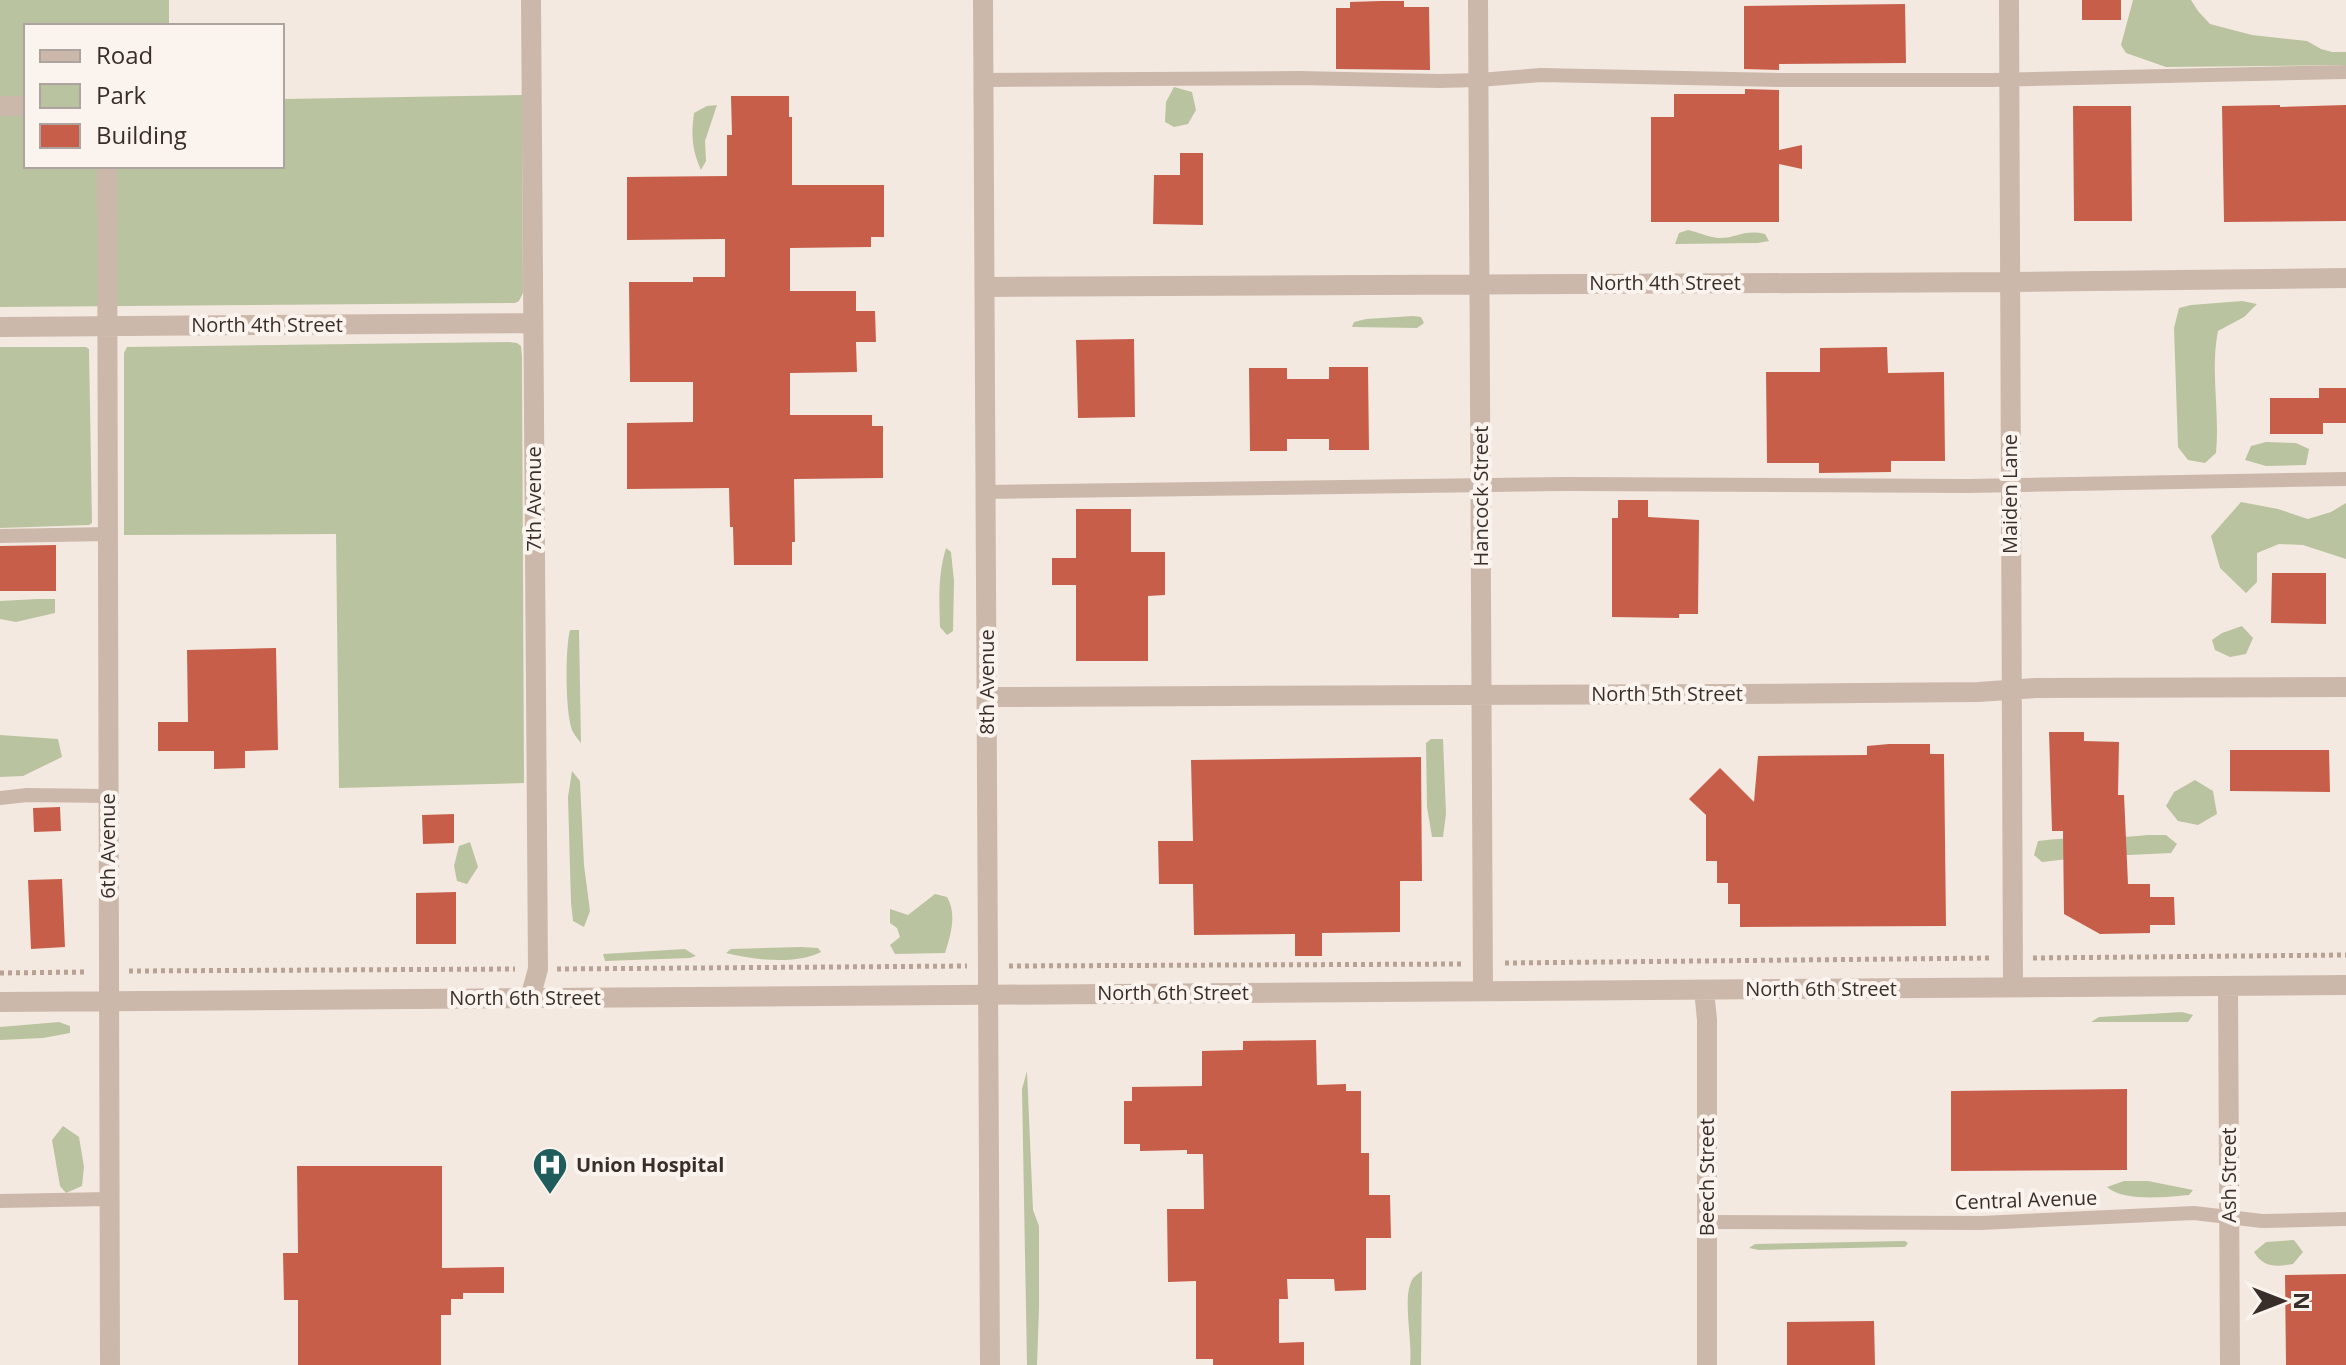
<svg xmlns="http://www.w3.org/2000/svg" width="2346" height="1365" font-family="'Open Sans',sans-serif">
	<style>
		.green { fill: #bac39f }
		.building { fill: #c75e4a }
		.lines { fill: none; stroke-linecap: round; stroke-linejoin: round }
		.path { stroke: #b8a195; stroke-width: 5; stroke-dasharray: 4 4; stroke-linecap: butt }
		.service { stroke: #ccb8ab; stroke-width: 14 }
		.minor { stroke: #ccb8ab; stroke-width: 20 }
		.tertiary { stroke: #ccb8ab; stroke-width: 20 }
		.labels { text-anchor: middle; stroke-width: 8; stroke-linejoin: round; paint-order: stroke }
		.street-label { font-size: 20px; fill: #3a2e2a; stroke: #fbf3ed }
		.poi-label { font-size: 20px; font-weight: bold; fill: #3a2e2a; stroke: #fbf3ed; text-anchor: start }
	</style>
	<rect width="100%" height="100%" fill="#f4e9e0"/>
	<path class="green" d="M0,0H169V26H26V166H282V99L522,95L523,293L519,301L515,303L0,307Z
		M2133,0H2191L2198,11L2210,24L2252,35L2307,41L2321,49L2332,52H2346V65L2166,67L2126,53L2121,45Z
		M1174,87L1192,92L1196,110L1188,124L1174,127L1165,122L1166,102Z
		M717,105L705,141L706,161L701,170C692,150 691,135 694,113L707,106Z
		M1688,230C1698,232 1710,238 1720,238C1737,238 1744,229 1765,234L1769,241L1758,243L1675,244L1679,233Z
		M2242,301L2257,304L2244,317L2218,331C2210,371 2220,412 2216,453L2205,463L2188,460L2178,447L2174,328L2179,308L2191,305Z
		M1413,316L1421,317L1424,323L1417,328L1352,327L1354,322L1366,319Z
		M509,342L517,343L521,346L522,357L524,783L339,788L336,534L124,535V353L127,347Z
		M0,347H86L89,349L92,523L89,525L0,528Z
		M2266,442L2296,443L2309,449L2306,465L2266,466L2245,460L2251,446Z
		M2241,502L2278,509L2308,519L2331,512L2346,503V559L2303,545L2279,544L2257,553V582L2246,593L2220,568L2211,536Z
		M946,548L951,552L954,581L953,631L947,635L940,627C939,600 938,574 946,548Z
		M37,599H55V613L16,622L0,619V601Z
		M2242,626L2253,638L2246,654L2230,657L2215,650L2212,640L2222,633Z
		M570,630H579L581,743C578,739 575,736 573,732C565,716 565,649 570,630Z
		M0,735L58,739L62,757L23,776L0,777Z
		M1431,739H1443L1446,814L1443,837H1432L1427,807L1426,743Z
		M572,771L580,781L584,865L590,911L584,927L573,921L571,903L568,797Z
		M2195,780L2213,791L2217,814L2198,825L2178,821L2166,806L2174,792Z
		M2148,835H2166L2177,844L2171,853L2086,857L2042,862L2034,855L2038,841C2074,836 2111,839 2148,835Z
		M470,842L478,867L467,884L457,881L454,866L459,846Z
		M935,894L947,897C957,914 951,934 945,953L895,954L890,945L900,937L897,928L890,923V909L908,915Z
		M801,947L818,948L821,952C795,965 754,960 726,953L731,949Z
		M685,949L696,956L690,958L605,961L603,954Z
		M2182,1012L2193,1015L2188,1022H2091L2099,1017Z
		M59,1022L70,1026V1033L43,1038L0,1040V1027Z
		M1027,1071L1033,1210L1039,1226V1308L1037,1365H1027L1022,1089Z
		M63,1126L79,1137L84,1167L82,1186L66,1193L60,1186L52,1140Z
		M2124,1181H2148L2193,1190L2189,1195C2167,1197 2123,1202 2107,1187Z
		M2294,1240L2303,1252L2293,1264C2276,1267 2264,1268 2254,1252L2266,1242Z
		M1905,1241L1908,1243L1905,1247H1898L1759,1250L1749,1248L1755,1244Z
		M1422,1271L1421,1365H1410C1413,1342 1402,1298 1412,1280C1414,1276 1418,1274 1422,1271Z"/>
	<path class="building" d="M2082,0H2121V20H2082Z
		M1381,1H1404V7H1429L1430,70L1336,69V8H1350V2Z
		M1905,4L1906,63L1779,64V70L1744,69V6Z
		M1745,89L1779,90V150L1802,145V169L1779,164V222H1651V117H1674V94H1745Z
		M731,96H789V117H792V185H884V237H871V247L790,248V291H856V311H875L876,342H856L857,372L790,373V415H872V426H883V478L794,479L795,542H792V565H734L733,527H730L729,488L627,489V423L693,422V382H630L629,282H693V277H725V239L627,240V177L727,176V135H732Z
		M2280,105V107L2346,105V221L2224,222L2222,106Z
		M2073,106H2131L2132,221H2074Z
		M1180,153H1203V225L1153,224L1154,175H1180Z
		M1134,339L1135,417L1078,418L1076,340Z
		M1887,347L1888,373L1944,372L1945,461H1891V472L1819,473V463H1767L1766,372H1820V348Z
		M1329,367H1368L1369,450H1329V439H1287V451H1250L1249,368H1287V379H1329Z
		M2319,388H2346V423H2323V434H2270V398H2319Z
		M1618,500H1648V517L1699,520L1698,614H1679V618L1612,617V518H1618Z
		M1076,509H1131V552H1165V595L1148,596V661H1076V585H1052V558H1076Z
		M56,545V591H0V546Z
		M2272,573H2326V624L2271,623Z
		M276,648L278,750L245,751V768L214,769V751H158V722H188L187,650Z
		M2049,732H2084V741L2119,742L2118,795H2124L2128,884H2150V897H2174L2175,925H2150V933L2100,934L2064,914L2063,831H2052Z
		M1889,744H1930V754H1944L1946,926L1740,927V904H1728V883H1717V861H1706V815L1689,799L1720,768L1754,802L1758,756L1867,755V746Z
		M2230,750H2329L2330,792L2230,791Z
		M1421,757L1422,881H1400V932L1322,933V956H1295V934L1194,935L1193,884H1159L1158,841H1193L1191,760Z
		M60,807L61,831L34,832L33,808Z
		M454,814V843L423,844L422,815Z
		M62,879L65,947L31,949L28,880Z
		M456,892V944H416V893Z
		M1316,1040L1317,1085L1346,1084V1091H1361V1153H1369V1195H1390L1391,1238H1366V1290L1335,1291L1334,1279H1287L1288,1299H1279V1343L1304,1342V1365H1213V1359H1196V1281L1168,1282L1167,1209H1204L1203,1154H1187V1150L1140,1151V1144H1124V1101H1132V1087L1202,1086V1051L1243,1050V1041Z
		M2127,1089V1170L1951,1171V1091Z
		M297,1166H442V1268L504,1267V1293H463V1299H451V1315H441V1365H298V1300H284L283,1253H298Z
		M2346,1274V1365H2286L2285,1275Z
		M1874,1321L1875,1365H1787V1322Z"/>
	<g class="lines">
		<path class="path" d="M2033,958L2346,955
			M1505,963L1991,958
			M1009,966L1463,964
			M557,969L967,966
			M129,971L515,969
			M0,973L87,972"/>
		<path class="service" d="M983,80L1299,78L1439,81L1479,80L1541,75L1781,80H1992L2346,72
			M986,492L1568,484L1968,486L2346,479
			M0,536L108,534
			M0,798L27,795L108,796
			M0,1201L109,1199
			M1707,1222L1981,1223L2194,1213L2262,1221L2346,1219"/>
		<path class="minor" d="M1478,0L1483,991
			M2009,0L2013,987
			M0,106H26
			M107,166L110,1365
			M985,287L2010,282L2346,278
			M0,327L533,323
			M987,697L1737,694L1978,692L2036,688L2346,687
			M2228,986L2230,1365
			M1704,990L1707,1020V1365
			M530,998L538,969L531,0
			M0,1002L2346,985"/>
		<path class="tertiary" d="M983,0L990,1365"/>
	</g>
	<defs>
		<symbol id="hospital-pin" viewBox="-11 -11 22 30"><path d="M0 17L-7.5 6A9.5 9.5 0 1 1 7.5 6Z" fill="#1f5d5c" stroke="#fbf3ed"/><path d="M-5-5h3v3.5h4V-5h3V5h-3V1.5h-4V5h-3Z" fill="#fff"/></symbol>
	</defs>
	<g fill-rule="evenodd">
		<use href="#hospital-pin" x="530" y="1145" width="40" height="54"/>
	</g>
	<g class="labels">
		<g class="street-label">
			<text x="1665" y="290">North 4th Street</text>
			<text x="267" y="332">North 4th Street</text>
			<text transform="translate(2010 494) rotate(-90)" y="7">Maiden Lane</text>
			<text transform="translate(1481 496) rotate(-90)" y="7">Hancock Street</text>
			<text transform="translate(534 499) rotate(-90)" y="7">7th Avenue</text>
			<text transform="translate(987 682) rotate(-90)" y="7">8th Avenue</text>
			<text x="1667" y="701">North 5th Street</text>
			<text transform="translate(108 846) rotate(-90)" y="7">6th Avenue</text>
			<text x="1821" y="996">North 6th Street</text>
			<text x="1173" y="1000">North 6th Street</text>
			<text x="525" y="1005">North 6th Street</text>
			<text transform="translate(2229 1175) rotate(-90)" y="7">Ash Street</text>
			<text transform="translate(1707 1177) rotate(-90)" y="7">Beech Street</text>
			<text transform="translate(2026 1200) rotate(-2)" y="7">Central Avenue</text>
		</g>
		<g class="poi-label">
			<text x="576" y="1172">Union Hospital</text>
		</g>
	</g>
	<rect x="24" y="24" width="260" height="144" fill="#fbf3ed" stroke="#aea49f" stroke-width="2"/>
	<rect x="40" y="50" width="40" height="12" fill="#ccb8ab" stroke="#aea49f" stroke-width="2"/>
	<text x="96" y="64" font-size="24" fill="#3a2e2a">Road</text>
	<rect x="40" y="84" width="40" height="24" fill="#bac39f" stroke="#aea49f" stroke-width="2"/>
	<text x="96" y="104" font-size="24" fill="#3a2e2a">Park</text>
	<rect x="40" y="124" width="40" height="24" fill="#c75e4a" stroke="#aea49f" stroke-width="2"/>
	<text x="96" y="144" font-size="24" fill="#3a2e2a">Building</text>
	<g transform="translate(2282 1301) rotate(90)" stroke="#fbf3ed" stroke-width="6" paint-order="stroke">
	<path d="M0-6L14 30L0 20L-14 30Z" fill="#3a2e2a"/>
	<text y="-12" font-size="22" font-weight="bold" text-anchor="middle" fill="#3a2e2a">N</text>
	</g>
</svg>
